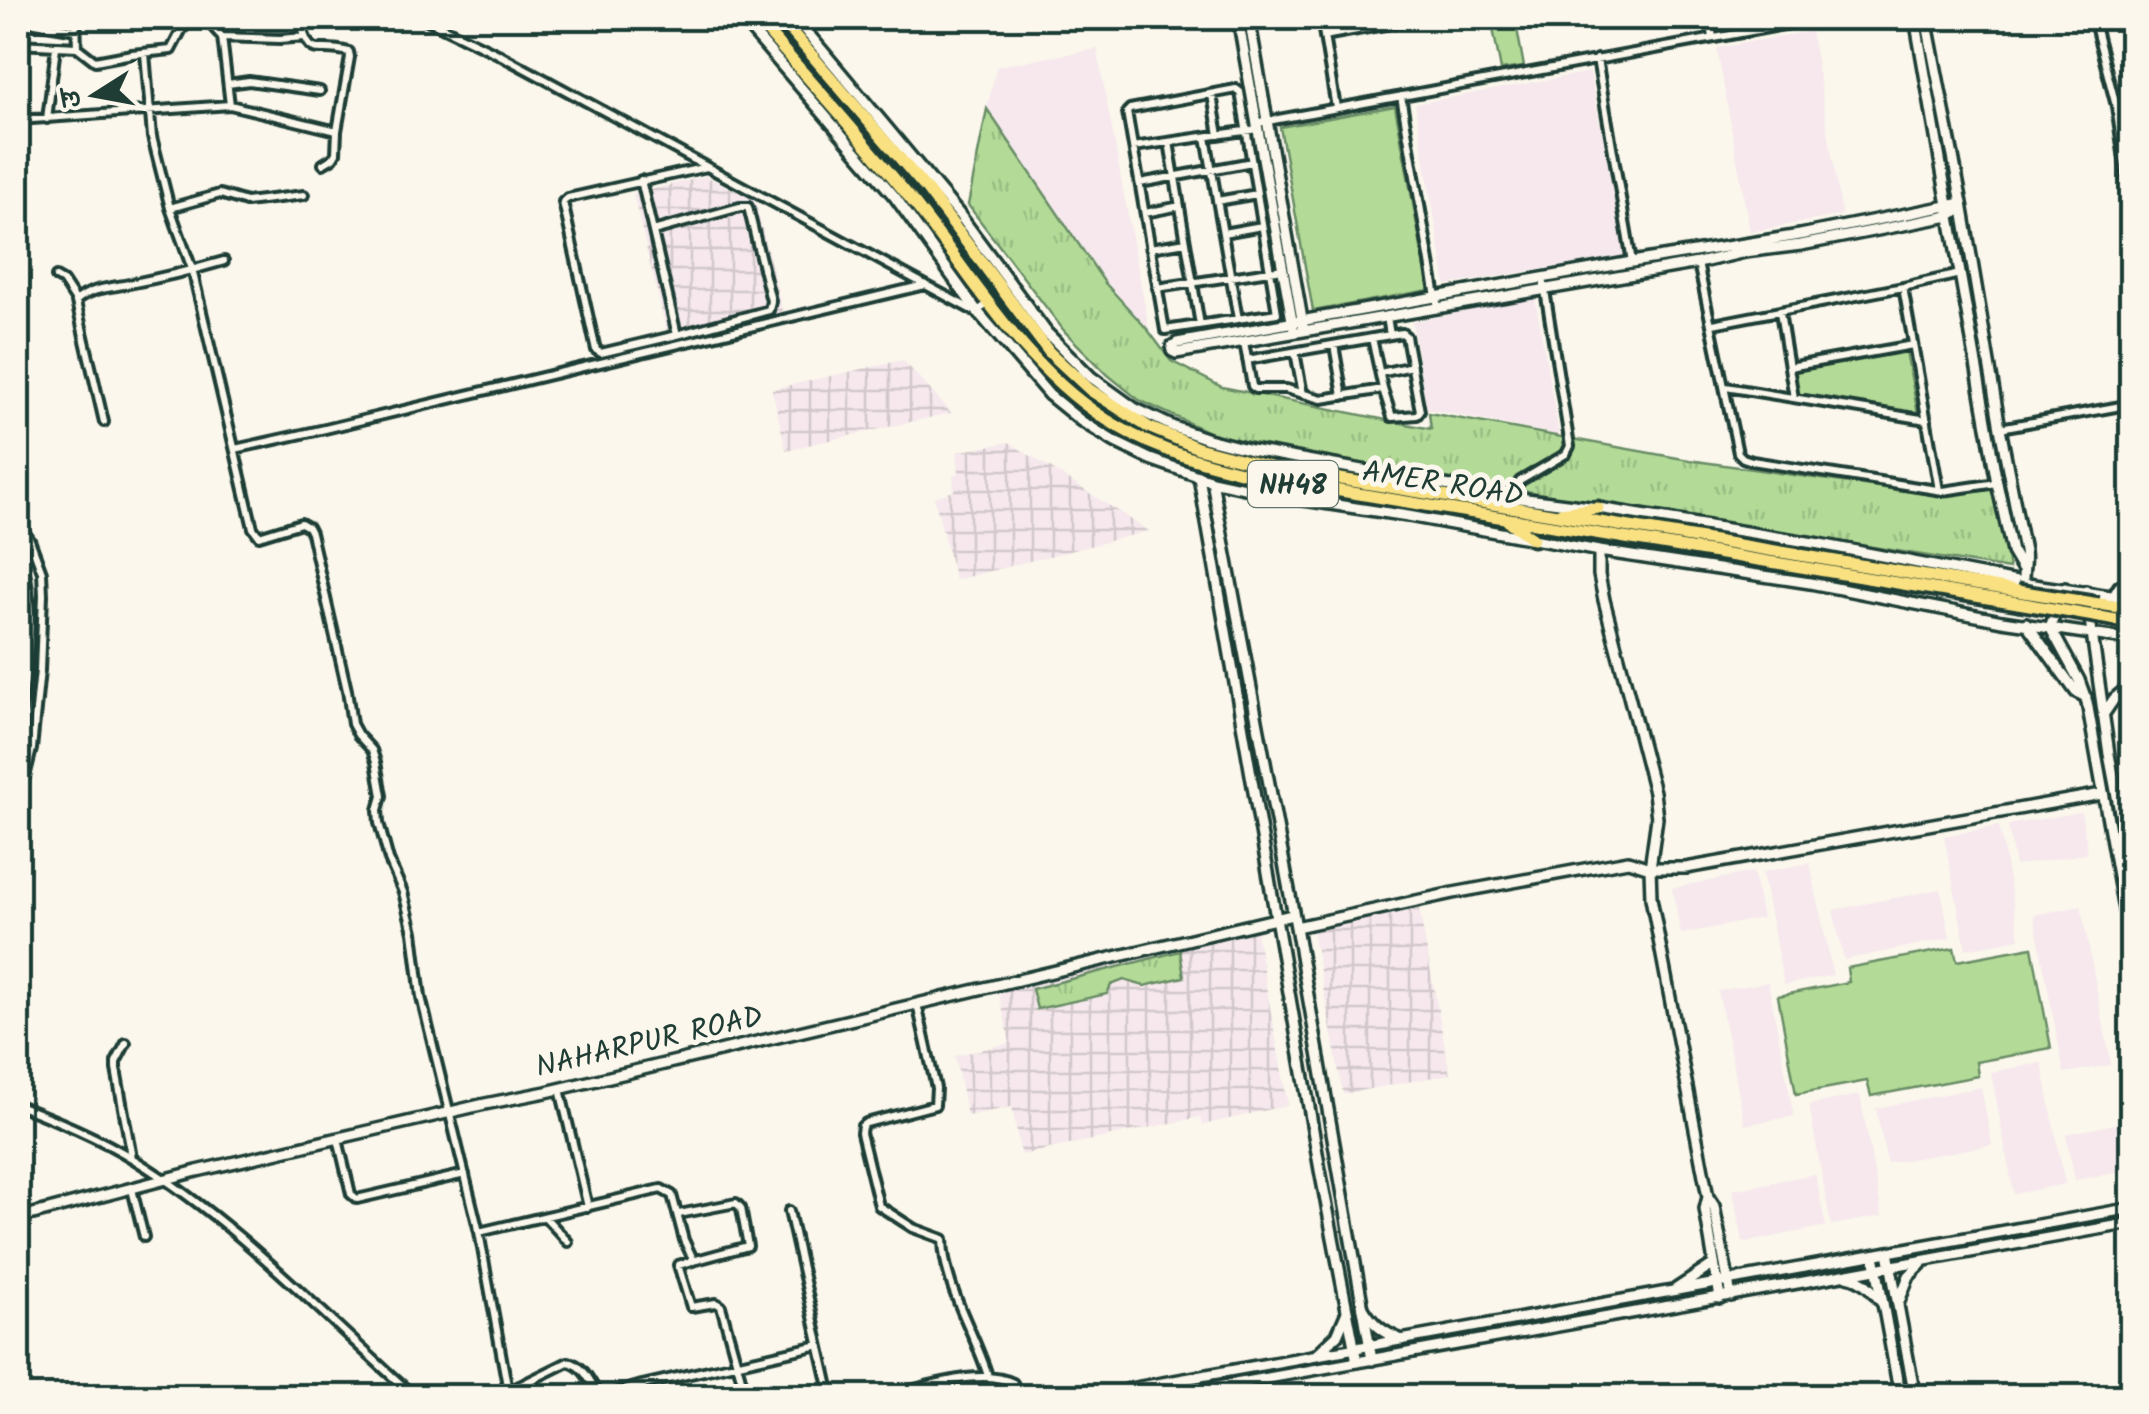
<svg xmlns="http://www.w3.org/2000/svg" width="2149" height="1414" font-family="Kalam,'Playpen Sans Deva',sans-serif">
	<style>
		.built { fill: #f6e8ed }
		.industrial { fill: url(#industrial-grid) }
		.grass { fill: url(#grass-tufts); stroke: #698c66; stroke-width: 2.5 }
		.green { fill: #b3db97; stroke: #698c66; stroke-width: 2.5 }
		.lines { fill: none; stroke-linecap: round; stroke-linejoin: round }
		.minor-casing { stroke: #1f3d34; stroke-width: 14 }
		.tertiary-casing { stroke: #1f3d34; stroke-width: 16 }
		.secondary-casing { stroke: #1f3d34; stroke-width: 16 }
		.trunk-casing { stroke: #1f3d34; stroke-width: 19 }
		.minor { stroke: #fbf7ec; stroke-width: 6 }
		.tertiary { stroke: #fbf7ec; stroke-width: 9 }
		.secondary { stroke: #fbf7ec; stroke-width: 9 }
		.trunk { stroke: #f9e181; stroke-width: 11 }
		.trunk-bridge-casing { stroke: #1f3d34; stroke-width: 19; stroke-linecap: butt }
		.trunk-bridge { stroke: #f9e181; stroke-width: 11 }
		.labels { text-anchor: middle; stroke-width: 10; stroke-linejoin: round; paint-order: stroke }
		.shield { fill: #fbf7ec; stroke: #61756b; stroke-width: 2.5 }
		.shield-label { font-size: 28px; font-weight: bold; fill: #1f3d34 }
		.street-label { font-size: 30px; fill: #1f3d34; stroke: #fbf7ec }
	</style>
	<defs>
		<pattern id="industrial-grid" width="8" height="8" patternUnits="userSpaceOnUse" patternTransform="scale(2.5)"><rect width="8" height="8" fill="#f6e8ed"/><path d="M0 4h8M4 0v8" fill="none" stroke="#d2c8cc"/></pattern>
		<pattern id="grass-tufts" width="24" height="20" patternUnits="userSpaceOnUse" patternTransform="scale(2.5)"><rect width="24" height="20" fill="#b3db97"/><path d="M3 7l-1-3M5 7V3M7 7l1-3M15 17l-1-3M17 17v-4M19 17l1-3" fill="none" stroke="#9abd83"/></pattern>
	</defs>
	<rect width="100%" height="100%" fill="#fbf7ec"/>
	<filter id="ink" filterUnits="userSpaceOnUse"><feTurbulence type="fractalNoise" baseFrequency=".01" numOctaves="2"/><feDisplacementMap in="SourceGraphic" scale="20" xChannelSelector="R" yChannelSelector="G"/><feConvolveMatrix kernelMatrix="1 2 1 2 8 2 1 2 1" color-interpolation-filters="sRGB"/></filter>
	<g filter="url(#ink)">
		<path class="built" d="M1811,31L1842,215L1750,232L1717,48Z
			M1097,49L1149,329L1106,282L987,107L997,66Z
			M1590,72L1625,255L1446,285L1415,104Z
			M1535,298L1559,435L1427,409L1412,322Z
			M2081,812L2088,853L2015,866L2008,825Z
			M1999,826L2020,939L1966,949L1944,836Z
			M1810,863L1833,975L1784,985L1762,872Z
			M1753,872L1762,918L1681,934L1672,888Z
			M1941,889L1950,938L1844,960L1833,910Z
			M2081,906L2111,1065L2064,1073L2034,915Z
			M1768,982L1794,1116L1745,1125L1718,991Z
			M2042,1063L2065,1184L2014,1194L1991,1072Z
			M1981,1087L1992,1145L1887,1163L1876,1108Z
			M1860,1095L1882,1216L1831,1225L1809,1105Z
			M2131,1121V1170L2075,1180L2066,1134Z
			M1815,1174L1826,1226L1743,1243L1733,1190Z"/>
		<path class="industrial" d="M707,176L755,201L784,317L670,345L633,194Z
			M903,360L951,413L786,450L772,389Z
			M1009,442L1149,531L955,580L934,497L954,491L953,476L959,473L957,452Z
			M1419,909L1450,1074L1343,1094L1312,929Z
			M1256,931L1288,1105L1203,1125L1200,1117L1021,1155L1012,1107L967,1116L955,1056L1010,1043L998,990Z"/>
		<path class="grass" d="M987,109L1105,283L1148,330L1171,361L1222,387L1431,429L1429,413L1689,460L1941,496L1995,489L2009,569L1439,477L1219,437L1139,400L1108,375L1065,332L968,205Z
			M1180,951L1184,977L1144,986L1124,980L1111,985L1107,994L1037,1009L1032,989Z"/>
		<path class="green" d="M1491,18H1515L1524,67L1501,70Z
			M1395,106L1429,290L1313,311L1280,127Z
			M1906,351L1918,414L1798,394L1795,370Z
			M2032,947L2051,1048L1976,1062L1978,1076L1871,1096L1867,1081L1796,1094L1778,996L1849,982L1847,968L1954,948L1957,961Z"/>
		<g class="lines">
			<defs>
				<path id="minor" d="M205,18L222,37L230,105L337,131
					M299,18C312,64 313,42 349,52L350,57L337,131L336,153L333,158L323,164
					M423,18L498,54L972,310L977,311L988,304
					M1321,18L1336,108
					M1710,18L1713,38
					M2093,18L2116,106L2132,213
					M18,20L76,30
					M1324,36L1423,18
					M222,37L280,39L305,37
					M18,44L77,47L76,18
					M77,47L95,61L132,54L171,50L182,29L193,18
					M145,53L152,137L170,208L192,269L253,528L259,536L301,523L308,527L311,533L347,690L352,724L358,735L372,750L376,762L382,796L378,810L379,823L389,860L403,892L413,932L421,997L479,1232L508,1391
					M1597,59L1632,262
					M228,84L249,81L320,91
					M1236,89L1240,92L1277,313L1165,330L1127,112L1130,109Z
					M1212,95L1219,135
					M1401,96L1438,308
					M47,119L56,47
					M18,120L230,105
					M1257,123L1822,18
					M1206,137L1238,319
					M1169,142L1200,325
					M1133,147L1258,129
					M18,163C24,193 34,207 18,235
					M641,180L677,335
					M1140,183L1252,162
					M1217,201L1257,194
					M170,208L220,194L246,202L304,195
					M1145,213L1180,206
					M653,231L740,207H748L771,301L769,310L677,335L601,353L596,350L563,202L568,198L707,167
					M1223,233L1262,226
					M1150,248L1186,242
					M1698,263L1738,453L1743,458L1752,461L1943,491L1997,483
					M56,277L63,281L76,301C91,288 109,288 129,284C160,278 193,270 224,261
					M1903,287L1939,490
					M1157,288L1283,269
					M76,302L104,422
					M1780,312L1794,398
					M1713,324L1903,287L1960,274
					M1372,338L1383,389
					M1244,342L1252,386L1255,389H1286L1322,399L1383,389L1392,417L1417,415L1420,411L1406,336L1402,333L1390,335L1387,317
					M1334,345L1343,396
					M18,349L20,350
					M1295,352L1303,394
					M1247,360L1390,335
					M1789,367L1913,345
					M1380,373L1412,366
					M1726,387L1927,420
					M2000,428L2132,404
					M235,449L325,429L925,285
					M1511,497L1520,481L1566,454L1570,446L1543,278
					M18,523L30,540L42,572L43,595L40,670L32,749L18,805
					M18,552C40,596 25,682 18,731
					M2112,596L2118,586L2132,578
					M2129,788L2132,787
					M917,1004L936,1088L935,1105L866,1123L862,1126L861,1133L879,1206L913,1228L943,1239C944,1288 974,1330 988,1376
					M126,1043L116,1062V1069L132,1158
					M560,1089L588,1207
					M18,1105C58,1121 98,1137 135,1160C239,1224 323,1316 414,1396
					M338,1139L351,1194L357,1199L465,1174
					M132,1189L144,1237
					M789,1211L831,1396
					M679,1214L736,1203L741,1208L748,1246L678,1265L691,1307L716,1303L721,1306L746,1396
					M546,1218L568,1242
					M479,1232L661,1189L672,1195L684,1240L693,1259
					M499,1396L568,1362C584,1365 591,1383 599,1396
					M604,1396L642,1385L819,1345
					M886,1396C921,1389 980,1366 1013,1383L1019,1396
					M1088,1396L1129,1389"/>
				<path id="tertiary" d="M741,18L895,197L977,311L1049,395L1081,421L1115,442L1150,459L1212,481L1291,498L1408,516L1599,551L1810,583L2002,621L2132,640
					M795,18L959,214L1047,333L1091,377L1134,408L1174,427L1208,439L1251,450L1511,497L1598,508L1820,544L2027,584L2132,599
					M1238,18L1293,326
					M1249,18L1303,325
					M1915,18L1997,483L2012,552L2022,569
					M1926,18L1962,203L2000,428L2024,551C2026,563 2022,573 2023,585
					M1962,203L1800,235L1632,262L1177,343L1172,346V351L1176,353L1698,263L1745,252L1801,245L1944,217L1963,209
					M1199,477L1320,1170L1357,1362
					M1212,481L1296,927L1372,1360
					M1599,551V575L1604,600L1654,792L1657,818L1650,868L1651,898L1708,1197L1714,1206L1731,1296
					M1296,927L1453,893L1628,861L1650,868H1686L2102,794
					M1708,1197L1705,1209L1720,1298
					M18,1218L197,1171L485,1104L546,1092L1292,915
					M1888,1252L1915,1396
					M1874,1255L1900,1396"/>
				<path id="secondary" d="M2065,588L2050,627L2079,680L2087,702L2132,954
					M2086,591L2109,754L2132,875
					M2026,623L2076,692L2086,697
					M2103,715L2114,699L2132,684
					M1847,1276C1864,1279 1873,1291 1883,1304
					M1676,1289L1714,1264
					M1898,1304L1909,1276L1921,1264
					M1363,1308C1373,1325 1384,1333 1402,1340
					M1317,1354L1337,1335L1347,1312
					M1130,1396L1129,1389L2132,1208
					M1168,1396L2132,1223"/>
				<path id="trunk" d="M756,18C808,79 863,139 914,203C977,282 1027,374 1117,426C1165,455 1220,467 1274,480L2018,603
					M780,18L927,190L1049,352L1090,390L1148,427L1198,448L1274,468L2017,591
					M1561,513L1598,508
					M1508,521L1533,539
					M2099,604L2132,609
					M2100,617L2132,623"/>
			</defs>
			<use href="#minor" class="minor-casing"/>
			<use href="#tertiary" class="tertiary-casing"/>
			<use href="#secondary" class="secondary-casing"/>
			<use href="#trunk" class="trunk-casing"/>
			<use href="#minor" class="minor"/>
			<use href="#tertiary" class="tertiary"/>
			<use href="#secondary" class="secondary"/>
			<use href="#trunk" class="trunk"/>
			<defs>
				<path id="trunk-bridge" d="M2017,591L2099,604
					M2018,603L2100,617"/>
			</defs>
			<use href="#trunk-bridge" class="trunk-bridge-casing"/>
			<use href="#trunk-bridge" class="trunk-bridge"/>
		</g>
	</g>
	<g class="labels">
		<rect class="shield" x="1248" y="461" width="90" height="46" rx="8"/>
		<g class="shield-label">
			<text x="1293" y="494">NH48</text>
		</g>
		<g class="street-label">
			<text transform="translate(1443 483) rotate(9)" y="10">AMER ROAD</text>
			<text transform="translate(649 1041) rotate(-13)" y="10">NAHARPUR ROAD</text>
		</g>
	</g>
	<rect width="2149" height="1414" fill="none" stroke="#fbf7ec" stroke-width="60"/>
	<rect x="30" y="30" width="2089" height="1354" fill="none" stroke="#1f3d34" stroke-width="4" filter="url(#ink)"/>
	<g transform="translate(95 95) rotate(259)" stroke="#fbf7ec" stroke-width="8" paint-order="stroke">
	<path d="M0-8L18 38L0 25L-18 38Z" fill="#1f3d34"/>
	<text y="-15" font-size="28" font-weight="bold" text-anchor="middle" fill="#1f3d34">उ</text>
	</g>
</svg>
